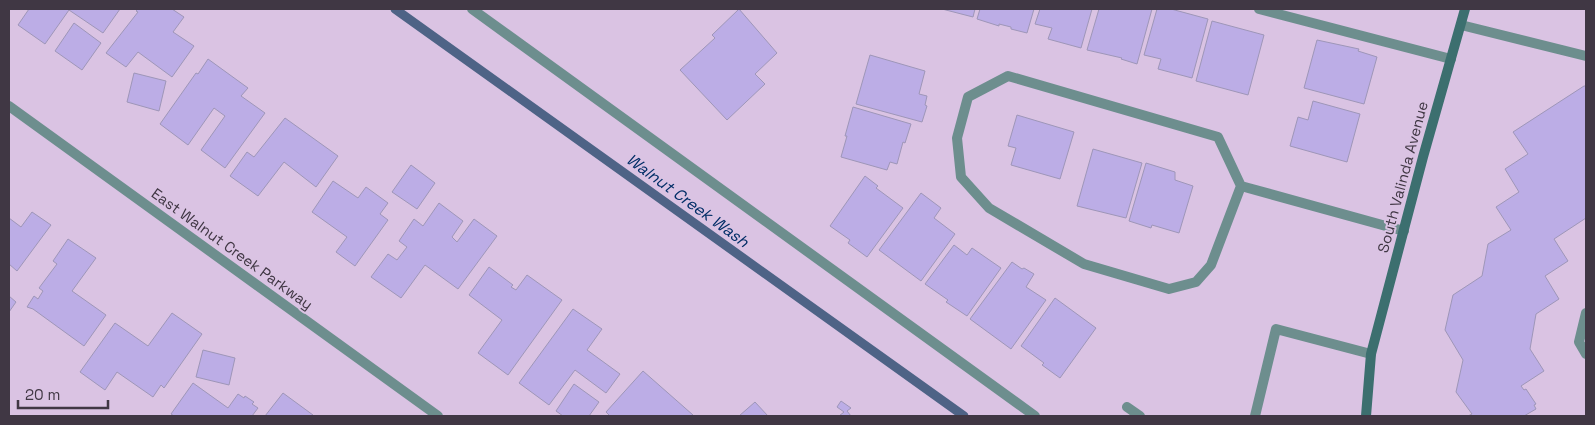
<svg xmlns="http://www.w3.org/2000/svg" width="1595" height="425" font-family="'Space Grotesk',sans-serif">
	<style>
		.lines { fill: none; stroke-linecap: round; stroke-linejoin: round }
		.stream { stroke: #4e6386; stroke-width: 9 }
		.building { fill: #bcade6; stroke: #9e96b8 }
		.service { stroke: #6d8e8e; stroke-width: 10 }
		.minor { stroke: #6d8e8e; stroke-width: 10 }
		.secondary { stroke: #3c6f6f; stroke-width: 10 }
		.labels { text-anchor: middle; stroke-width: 4; stroke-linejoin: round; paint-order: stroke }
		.street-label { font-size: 15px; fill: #403744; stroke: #dac3e3 }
		.water-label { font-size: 16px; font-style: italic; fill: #002d66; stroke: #dac3e3 }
	</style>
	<rect width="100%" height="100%" fill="#dac3e3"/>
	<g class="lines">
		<path class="stream" d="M395,9L964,416"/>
	</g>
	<path class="building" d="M29,9H120L103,33L69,10L45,44L18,25Z
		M138,9H172L184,17L173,32L194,46L172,77L138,52L126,67L106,53L138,12L136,11Z
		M739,9L777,53L755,74L765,84L727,120L680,70L715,38L712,35Z
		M942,9H975L973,17Z
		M980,9H1034L1027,33L1011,29V27L999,24V26L977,19Z
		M1040,9H1092L1081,48L1048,39L1052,28L1035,24Z
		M1099,9H1152L1137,64L1121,59L1122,58L1087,50Z
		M1157,9H1171L1208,19L1192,78L1158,69L1161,59L1144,55Z
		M1212,21L1264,35L1248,95L1196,81Z
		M74,23L101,43L82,70L55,51Z
		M1317,40L1359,49L1358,51L1377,57L1364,104L1304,88Z
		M870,55L925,71L919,94L927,96L925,105L927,106L922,122L856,104Z
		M208,59L248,88L241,96L265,113L225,168L201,150L225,116L214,108L188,145L160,124L196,73L198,74Z
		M134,73L166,81L159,111L127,102Z
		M1584,86H1586V218L1554,239L1568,261L1545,276L1559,299L1536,314L1530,349L1544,371L1521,386L1524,390L1526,389L1536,404L1534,405L1536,409L1524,416H1468L1472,414L1456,392L1463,360L1445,330L1453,295L1482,276L1488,244L1511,230L1496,207L1519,192L1505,169L1528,154L1513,132Z
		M1313,101L1360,114L1347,162L1290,146L1298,117L1308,120Z
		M853,107L911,124L905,143L903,142L897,164L890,162L887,170L841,157L847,136H845Z
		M1017,115L1074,132L1060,179L1011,165L1016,148L1008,146Z
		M285,118L338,156L316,187L284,162L258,196L230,176L247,152L254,157Z
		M1093,149L1142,163L1126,218L1077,206Z
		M1146,163L1175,172V180L1193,186L1179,233L1152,225L1151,228L1129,221Z
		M411,165L435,183L417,209L392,192Z
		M865,176L878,186L876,188L903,208L867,257L848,243L850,240L830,226Z
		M333,181L358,198L366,187L388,203L380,214L388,220L355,266L336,252L347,237L312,212Z
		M921,193L941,208L934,218L955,234L921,281L879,250Z
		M439,203L463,221L452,237L457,242L474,219L497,236L458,289L425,265L401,298L371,277L388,254L397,260L407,247L399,241L414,219L423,226Z
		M32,212L51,225L17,271L9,264V218L21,227Z
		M68,239L96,258L72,291L106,315L84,346L33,309L27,307L34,296L38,299L43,291L39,288L57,264L53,261Z
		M954,245L967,255L972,248L1001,268L967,316L946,302L948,300L925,284Z
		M1012,262L1022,269L1024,268L1034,274L1026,287L1046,300L1011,349L970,319Z
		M489,267L513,285L511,287L516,290L527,275L562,300L508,375L478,353L502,320L469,295Z
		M9,296L16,302L9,312Z
		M1055,298L1096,328L1060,378L1042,365L1044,363L1021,346Z
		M573,309L602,329L587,350L620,374L606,393L575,370L549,405L519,383Z
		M172,313L202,334L164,388L161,385L153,397L117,372L105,390L80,372L115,323L148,346Z
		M203,350L235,358L229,385L196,377Z
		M643,371L693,415L692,416H610L606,412Z
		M193,383L228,408L238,394L244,398L245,396L254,402L252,404L258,408L252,416H174L171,414Z
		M574,384L599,402L589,416H563L556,411Z
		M283,393L313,415L312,416H265Z
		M841,401L851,408L847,411L851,416H839L844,412L837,407Z
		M755,402L768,416H739Z"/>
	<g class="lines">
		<path class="service" d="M472,9L1035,416
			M1259,9L1451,59
			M1461,25L1586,56
			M1241,186L1211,265L1196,282L1169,289L1084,264L989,208L961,177L957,138L968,97L1008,76L1218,137L1241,186L1404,231
			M1586,313L1579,342L1586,354
			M1127,407L1140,416
			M1255,416L1276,329L1371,354"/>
		<path class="minor" d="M9,106L438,416"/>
		<path class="secondary" d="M1366,416L1371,354L1423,157L1465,9"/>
	</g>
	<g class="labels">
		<g class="street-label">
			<text transform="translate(1403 177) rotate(-75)" y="5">South Valinda Avenue</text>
			<text transform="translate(232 249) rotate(36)" y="5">East Walnut Creek Parkway</text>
		</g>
		<g class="water-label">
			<text transform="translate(688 200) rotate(36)" y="6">Walnut Creek Wash</text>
		</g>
	</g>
	<rect width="1595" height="425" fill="none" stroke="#403744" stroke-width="20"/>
	<path d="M18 400v8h90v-8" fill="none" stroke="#403744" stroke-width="2.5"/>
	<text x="25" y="400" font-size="15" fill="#403744" stroke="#dac3e3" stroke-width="4" paint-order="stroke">20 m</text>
</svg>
